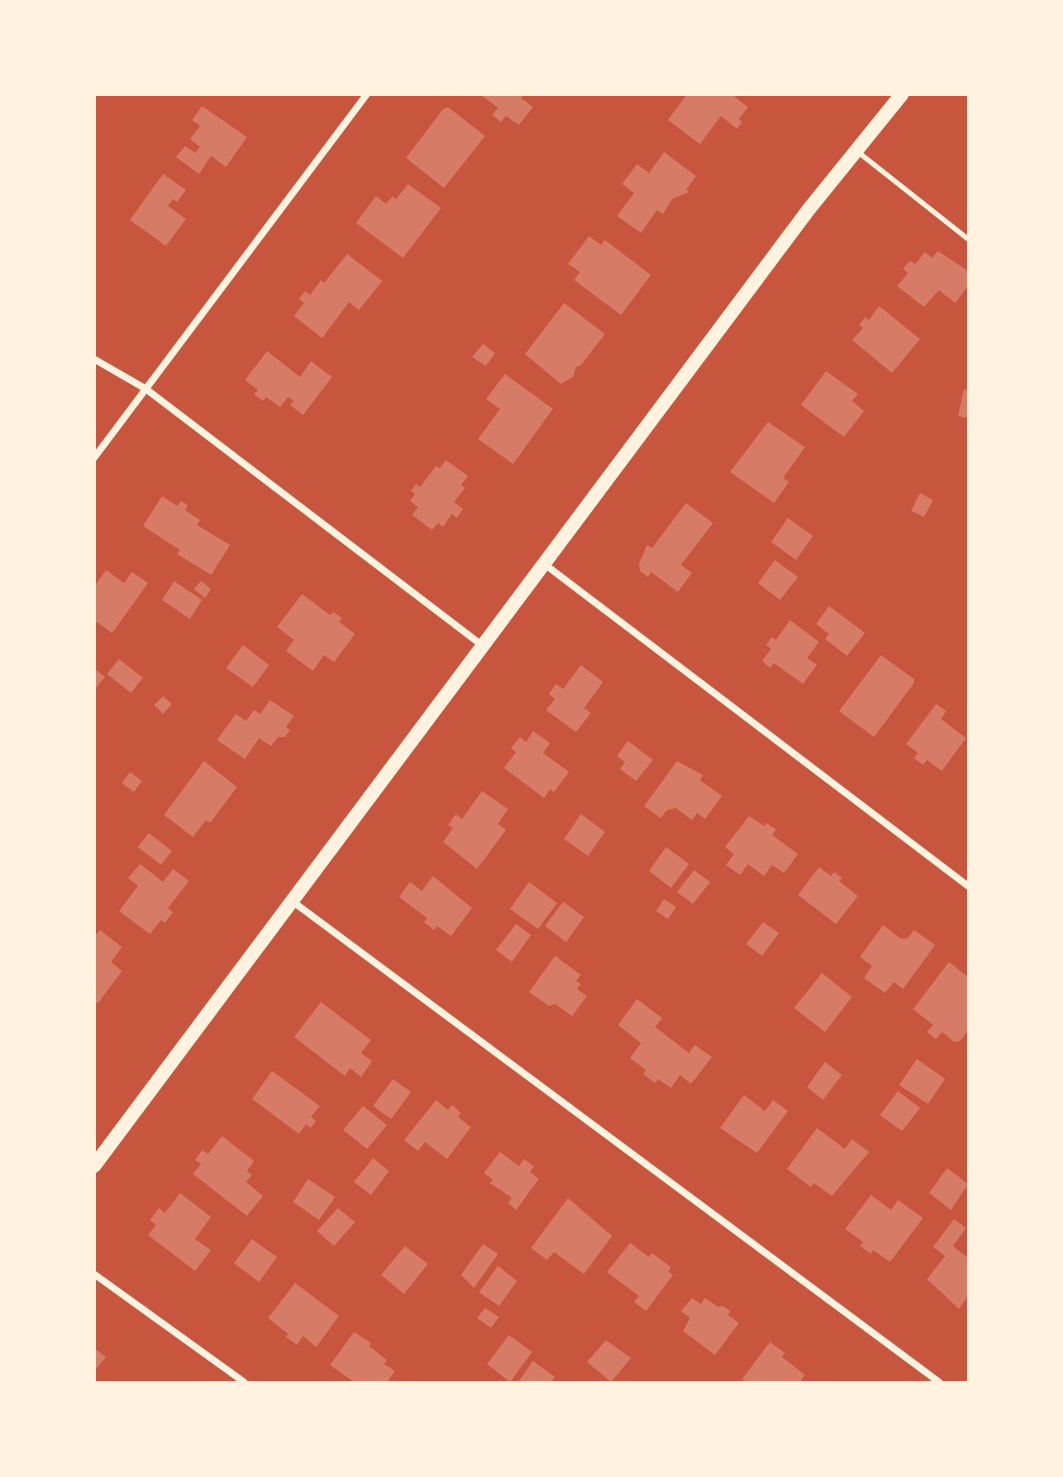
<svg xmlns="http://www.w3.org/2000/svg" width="1063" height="1477" font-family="'Titillium Web',sans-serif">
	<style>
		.building { fill: #d67c66 }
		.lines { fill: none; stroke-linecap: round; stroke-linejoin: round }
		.service { stroke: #fff3e0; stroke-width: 5 }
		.minor { stroke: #fff3e0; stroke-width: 7 }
		.secondary { stroke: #fff3e0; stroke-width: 14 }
	</style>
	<rect width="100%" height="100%" fill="#c8553d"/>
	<path class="building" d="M480,94H524L521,98L533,107L519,125L506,116L501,122L492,115L498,108Z
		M687,94H731L748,107L739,119L742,122L737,129L721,116L700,144L668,120Z
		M202,106L247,137L226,167L211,156L199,174L176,157L185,146L195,153L200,147L190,139L200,126L192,120Z
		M448,107L485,136L444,188L406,158L443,109Z
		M664,152L696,176L686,190L689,192L672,199L663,214L657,210L641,233L617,216L634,193L622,184L637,164L649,173Z
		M163,174L186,190L177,202L173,199L168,206L186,219L166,246L130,220Z
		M408,184L441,208L403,258L356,223L376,196L386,204L393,196L396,199Z
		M589,236L601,245L605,240L651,275L621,315L574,280L580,272L568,264Z
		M938,251L968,271V286L955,303L939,290L924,307L897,286L908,273L903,269L910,261L915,264L925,252L932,258Z
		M347,254L382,281L359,310L349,302L322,338L294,316L304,303L299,299L305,291L310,295L321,280L324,283Z
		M564,303L605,334L581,365L576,367L573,377L561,384L525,354Z
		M879,306L920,339L892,373L852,340L863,328L859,325L865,317L869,320Z
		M483,344L495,353L486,366L472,357Z
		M267,351L300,377L311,361L332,377L303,415L290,405L294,401L288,397L280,407L266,397L263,401L254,394L258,390L245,380Z
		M826,371L858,394L852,401L864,411L844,437L801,405Z
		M505,374L553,409L513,464L478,439L500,409L486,399Z
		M964,389L968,390V418L958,416Z
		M768,422L805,447L783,478L789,482L774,503L730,472Z
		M446,460L468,476L461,485L465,488L454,502L463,509L457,518L452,514L443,527L438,523L432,530L412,515L418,507L410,501L415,494L411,491L416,484L420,487L436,466L440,468Z
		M920,493L933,500L924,517L911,511Z
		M162,496L177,506L181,501L188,505L185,510L200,520L197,525L230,545L211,575L177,554L180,550L143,526Z
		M686,503L713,523L681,565L692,573L678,592L651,572L648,577L640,571L639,564L647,545L652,548Z
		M788,518L813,536L796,560L771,542Z
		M775,560L798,577L780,600L758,583Z
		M106,570L124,583L132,572L148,583L112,633L94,620V587Z
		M174,581L202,600L190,619L162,600Z
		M201,581L211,589L205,598L194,589Z
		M302,594L330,615L333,612L342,618L339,622L355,634L334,662L324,655L313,671L286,651L294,640L277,627Z
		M829,606L865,633L847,656L825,639L829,634L816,624Z
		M790,620L819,642L807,658L817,665L803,684L774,663L770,668L762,661L771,649L766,645L772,637L776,640Z
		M243,645L269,665L253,687L226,668Z
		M881,655L914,679V683L874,737L839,711Z
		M119,659L143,678L131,693L107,674Z
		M581,665L603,682L584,708L591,713L576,732L546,710L555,699L549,694L556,684L563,689Z
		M94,668L105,677L94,690Z
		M163,696L172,704L163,714L154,705Z
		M270,700L294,716L286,727L290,730L285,737H278L271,746L259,738L245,759L217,740L236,714L246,721L254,710L260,714Z
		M936,704L946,711L941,719L966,738L942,771L927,760L923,765L914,758L918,753L906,744Z
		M533,731L550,743L543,753L569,772L554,792L550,789L544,798L504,768L516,752L511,748L520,737L526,742Z
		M628,741L653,760L636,781L620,769L625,762L617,756Z
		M204,761L237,787L210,823L206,820L193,837L164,815Z
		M677,761L703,775L700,780L722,796L705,819L697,813L692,820L676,808L667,810L661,818L644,806Z
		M130,772L142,781L134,792L122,783Z
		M482,791L508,809L498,824L506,830L477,869L443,842L453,828L448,825L456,814L462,819Z
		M581,814L605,832L588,856L564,839Z
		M749,816L764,826L767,823L776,830L772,835L798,854L784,873L772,865L764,876L748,864L740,875L726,865L734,854L725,847Z
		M149,833L172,851L161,865L138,847Z
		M666,847L689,864L671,888L649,871Z
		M140,864L163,882L173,869L189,881L168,908L173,912L165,923L161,920L150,934L119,911L138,886L128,878Z
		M819,867L831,876L834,872L842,878L839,881L858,896L836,924L798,895Z
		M694,870L710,882L693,904L677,892Z
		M433,876L472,908L451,936L437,926L434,930L424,922L427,918L399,897L410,882L422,891Z
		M529,882L557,903L538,929L510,909Z
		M664,899L676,907L668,919L656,911Z
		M563,902L584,917L566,942L545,926Z
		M763,922L779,933L762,956L746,944Z
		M516,924L531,935L512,962L496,950Z
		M883,925L901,939L908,938L914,930L935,945L903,989L894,982L885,993L864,978L872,966L860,957Z
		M100,930L122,947L111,962L122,971L98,1003L94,1001V937Z
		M555,956L581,975L576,981L581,984L577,989L587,996L572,1016L555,1004L549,1006L529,992Z
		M949,962L968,977V1031L960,1041L954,1042L942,1032L936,1039L927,1032L933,1025L913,1009Z
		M822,973L852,997L825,1032L794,1008Z
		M637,999L662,1018L655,1027L689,1053L695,1045L712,1057L691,1084L680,1075L671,1088L658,1079L655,1083L643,1074L646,1070L630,1058L641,1043L618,1025Z
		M321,1002L371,1040L361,1053L372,1061L361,1077L350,1068L345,1076L294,1037Z
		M917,1059L945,1079L928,1104L899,1085Z
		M825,1062L842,1075L823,1100L807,1087Z
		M272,1071L320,1106L311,1117L316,1121L311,1128L306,1124L299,1134L252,1099Z
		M393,1079L411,1092L391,1119L373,1106Z
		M898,1091L920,1108L902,1131L880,1115Z
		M744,1095L765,1111L773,1100L788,1111L757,1153L720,1128Z
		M436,1100L448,1110L452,1105L461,1113L458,1117L471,1127L447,1159L425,1142L418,1151L404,1140Z
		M363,1106L387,1125L367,1149L343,1130Z
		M817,1128L845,1149L852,1139L869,1152L832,1196L814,1183L811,1187L787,1169Z
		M222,1136L254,1161L247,1171L252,1175L246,1182L263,1196L247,1216L193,1174L201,1164L195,1160L202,1150L208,1154Z
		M500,1152L519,1166L524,1159L534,1166L530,1172L539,1179L516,1210L508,1203L512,1198L490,1183L493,1180L484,1173Z
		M373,1158L389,1171L371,1195L354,1182Z
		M947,1168L968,1184L951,1210L929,1193Z
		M308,1179L335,1197L319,1220L293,1202Z
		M180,1193L211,1217L195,1239L211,1250L195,1271L148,1235L156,1225L150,1220L159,1208L165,1213Z
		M871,1195L891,1210L898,1200L923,1218L890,1262L873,1250L871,1254L860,1246L863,1242L845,1229Z
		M568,1198L612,1236L584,1274L554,1252L547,1260L531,1248Z
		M338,1208L355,1222L334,1246L317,1231Z
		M954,1219L966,1228L953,1246L968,1258V1296L959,1309L927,1279L945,1256L933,1247Z
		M252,1239L277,1257L259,1282L234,1263Z
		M630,1243L649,1257L652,1253L671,1267L668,1271L673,1275L646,1311L634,1302L639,1296L607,1272Z
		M483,1244L498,1254L474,1288L461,1275Z
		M405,1246L428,1264L404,1294L381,1275Z
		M498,1266L517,1281L499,1306L479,1292Z
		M295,1283L339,1316L316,1347L303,1336L297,1345L286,1337L288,1334L268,1318Z
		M692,1298L701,1304L705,1298L718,1307L723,1306L730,1311L728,1315L739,1323L715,1355L683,1331L690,1318L681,1311Z
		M485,1308L499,1317L491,1328L477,1318Z
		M354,1332L371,1343L369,1346L387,1360L384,1364L395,1371L387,1382H354L330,1365Z
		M509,1335L532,1352L510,1382L487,1364Z
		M606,1340L631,1358L611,1382L587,1362Z
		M770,1342L785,1353L782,1357L805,1375L800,1382H747L742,1379Z
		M94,1348L106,1357L94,1371Z
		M533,1361L555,1377L551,1382H518Z"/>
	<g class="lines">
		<path class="service" d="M858,152L968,239"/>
		<path class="minor" d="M94,359L146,389L483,646
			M94,458L367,94
			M543,563L968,886
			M292,901L939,1382
			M94,1274L244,1382"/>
		<path class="secondary" d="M94,1166L809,209L902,94"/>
	</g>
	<rect width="1063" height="1477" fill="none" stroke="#fff3e0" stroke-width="192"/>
</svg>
